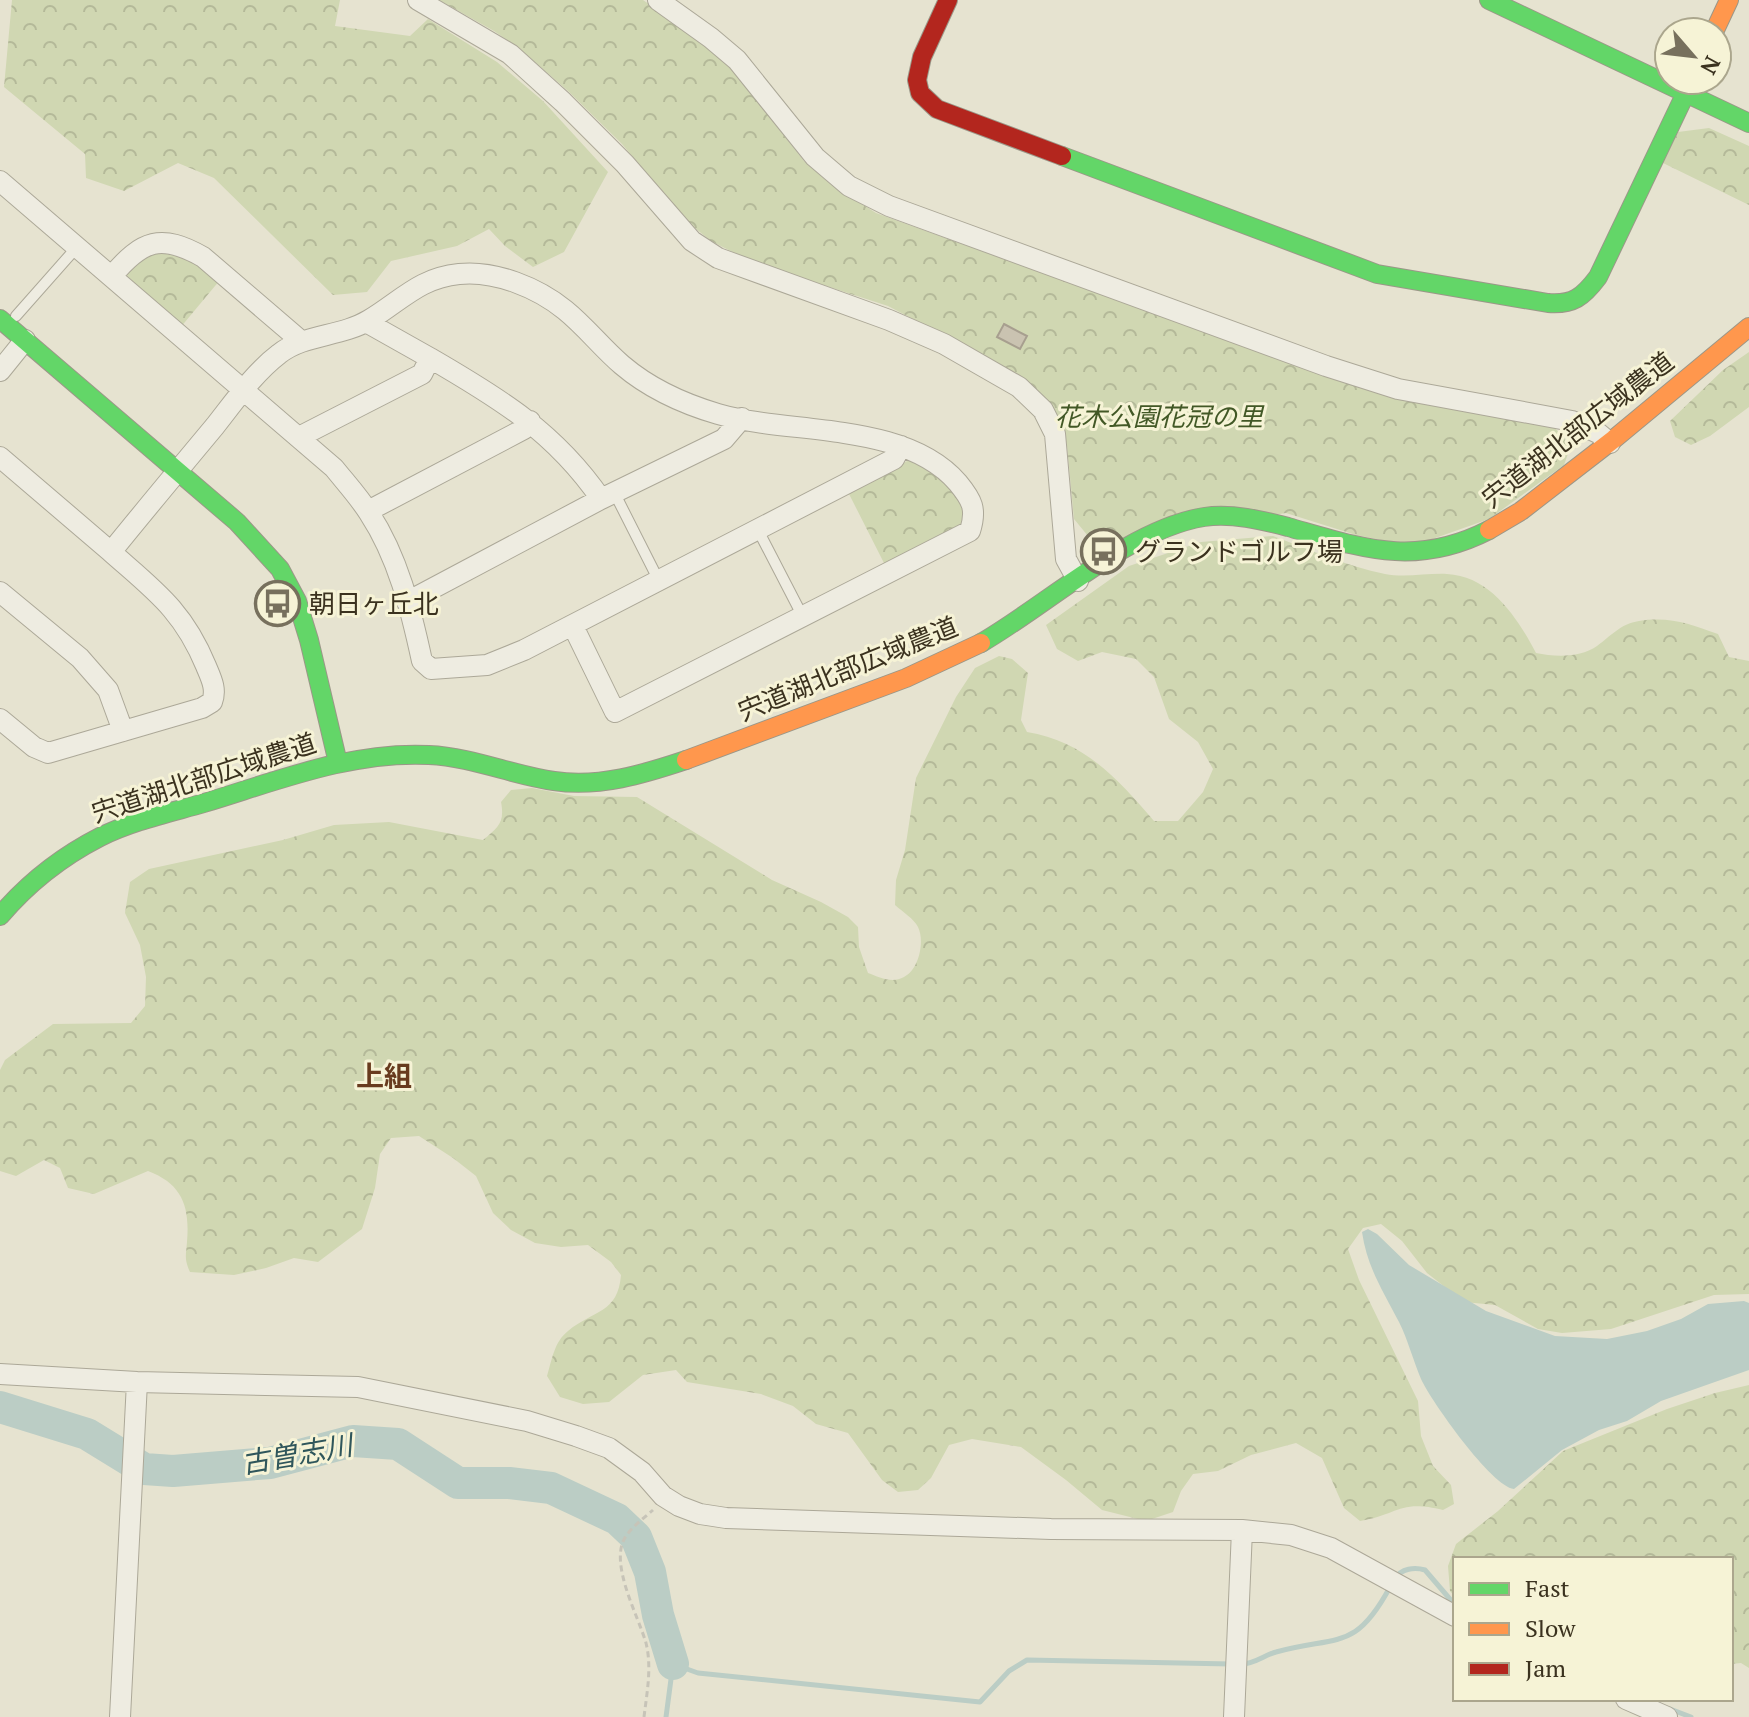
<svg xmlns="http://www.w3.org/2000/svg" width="1749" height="1717" font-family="'PT Serif','Noto Sans JP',serif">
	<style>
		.forest { fill: url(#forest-crowns) }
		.water { fill: #bbcdc5 }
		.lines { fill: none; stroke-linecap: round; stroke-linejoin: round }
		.stream { stroke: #bbcdc5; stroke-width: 5 }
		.river { stroke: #bbcdc5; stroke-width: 32 }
		.building { fill: #cac3b1; stroke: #a79f8f; stroke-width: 2 }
		.lane-casing { stroke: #aca898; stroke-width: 12 }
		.street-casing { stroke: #aca898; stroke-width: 22 }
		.fast-casing { stroke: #9b9788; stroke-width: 20 }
		.slow-casing { stroke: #9b9788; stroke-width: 20 }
		.jam-casing { stroke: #9b9788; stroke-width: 20 }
		.path { stroke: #c7c4b8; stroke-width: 3; stroke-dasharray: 6 4; stroke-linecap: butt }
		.lane { stroke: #eeece1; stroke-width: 10 }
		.street { stroke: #eeece1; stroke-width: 20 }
		.fast { stroke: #63d668; stroke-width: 18 }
		.slow { stroke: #ff974d; stroke-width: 18 }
		.jam { stroke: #b3261e; stroke-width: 18 }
		.labels { text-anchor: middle; stroke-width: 6; stroke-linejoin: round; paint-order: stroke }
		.park-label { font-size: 26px; font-style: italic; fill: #425826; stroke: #f6f3d6 }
		.street-label { font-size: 26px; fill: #3b321f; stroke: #f6f3d6 }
		.poi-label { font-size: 26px; fill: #3b321f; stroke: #f6f3d6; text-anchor: start }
		.neighbourhood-label { font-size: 28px; font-weight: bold; fill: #683b1e; stroke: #f6f3d6 }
		.water-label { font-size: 28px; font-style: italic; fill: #2f565b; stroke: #f6f3d6 }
	</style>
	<defs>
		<pattern id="forest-crowns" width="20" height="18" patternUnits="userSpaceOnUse" patternTransform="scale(2)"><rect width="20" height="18" fill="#d0d7b2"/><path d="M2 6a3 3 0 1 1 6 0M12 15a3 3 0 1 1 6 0" fill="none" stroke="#b4b999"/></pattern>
	</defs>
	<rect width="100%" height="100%" fill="#e6e3d0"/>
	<path class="forest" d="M12,0H340L335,26L410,36L428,19L497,62L543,101L608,172L564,252L533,267L505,246L489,229L457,246L391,261L367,292L333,295L214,178L178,163L124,191L86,178L85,154L4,87Z
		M439,0H643L701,40L736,74L804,161L829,183L876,213L1084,288L1554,427L1565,439L1569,451L1564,465L1489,519L1424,542H1391L1356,535L1286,513L1117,539L1088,536L1074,519L1067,446L1060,421L1049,402L974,351L888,306L752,262L711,241L685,220L622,144L568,91L519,48L494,31Z
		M1709,128L1749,146V205L1663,163L1678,132Z
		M181,251L220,280L180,328L127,281V270L145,254Z
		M1749,352V407L1710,436L1691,445L1675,437L1670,421L1723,370Z
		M913,458C935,466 970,501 965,525L885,565L848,492Z
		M1273,536C1310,550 1347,566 1385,574C1405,578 1427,573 1447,574C1491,576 1518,619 1536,653C1555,657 1580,658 1597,646C1611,636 1620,624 1639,621C1670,616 1690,624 1718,634L1729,657L1749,661V1294L1714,1295L1611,1329L1562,1333L1538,1329L1495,1305L1464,1302L1427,1273L1402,1241L1381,1224L1363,1228L1348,1249L1359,1280L1418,1401L1421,1436L1433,1466L1451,1485L1454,1504L1443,1510C1399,1499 1398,1515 1360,1521L1344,1508L1322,1458L1296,1443L1251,1455L1218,1471L1193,1474L1181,1491L1173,1512L1146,1521L1102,1510L1066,1480L1021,1447L972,1439L949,1445L931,1478L918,1490L898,1492L882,1480L848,1433L816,1424L793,1406L761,1394L687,1382L676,1370L643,1375L609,1402L583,1404L560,1397L547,1376C552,1360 554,1342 568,1331C593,1310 618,1314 621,1275L611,1262L588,1245L561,1247L535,1243L511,1230L493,1213L476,1176L453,1158L419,1136L391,1138L380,1154L375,1188L362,1229L318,1262L294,1258L266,1268L234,1275L190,1272C184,1259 186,1255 187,1242C190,1206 182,1184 148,1171L94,1194L68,1188L60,1168L44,1160L16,1176L0,1171V1070L5,1060L53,1024L131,1023L145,1006L146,977L140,945L125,913L130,882L149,869L283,840L334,825L389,822L483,840C498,827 505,823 501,802L511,790L532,788L574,796L637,797L772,880L821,902L848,917L858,927L859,947L868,973C879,977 892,984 904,977C919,970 925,941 918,927C914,919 903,912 895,905L896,880L905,850L916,778L956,697L975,668L999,656L1012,659L1028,673L1021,720L1027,732C1084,741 1118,779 1154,821H1178L1203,792L1213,769L1198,742L1169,719L1154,677L1136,659L1102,652L1078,661L1057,649L1046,625L1129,566L1201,542Z
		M1749,1385V1668L1741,1663L1731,1664V1559H1455V1597L1450,1591L1448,1566L1456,1544L1498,1511L1563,1451L1667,1409L1715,1393Z"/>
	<path class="water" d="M1368,1229L1377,1234L1409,1265L1486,1311L1555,1336L1607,1339L1647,1331L1681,1319L1708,1304L1744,1301L1749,1303V1370L1661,1401L1627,1421L1599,1430L1562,1450L1514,1489C1492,1487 1431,1401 1421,1379C1413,1360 1408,1340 1399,1322C1383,1291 1367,1267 1362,1232Z"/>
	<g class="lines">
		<path class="stream" d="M1395,1579C1401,1568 1415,1567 1425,1570L1455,1605
			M1241,1664C1255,1664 1264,1655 1276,1652C1338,1635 1355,1652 1390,1587
			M1670,1709L1691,1717
			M666,1717L673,1664L698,1673L980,1702L1009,1671L1027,1660L1231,1664"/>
		<path class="river" d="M0,1407L87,1434L144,1469L173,1471L270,1463L353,1441L398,1444L458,1483H509L551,1488L617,1519L636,1537L650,1572L658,1615L673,1664"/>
	</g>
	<path class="building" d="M1004,324L1027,336L1020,349L997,337Z"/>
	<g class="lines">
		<defs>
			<path id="lane" d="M16,316L77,247
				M614,492L659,581
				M758,530L803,617"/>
			<path id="street" d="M418,0L510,54L563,102L625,164L692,241L718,258L889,320L944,344L1019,387L1043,410L1055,434L1066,559L1078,581
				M658,0L711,38L737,60L815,157L849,186L889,206L1326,366L1398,389L1572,421L1598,433L1610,443
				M0,181L334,468C346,483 359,497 369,513C398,557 411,610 422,661L431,669L487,665L524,650L894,459L901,446
				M112,276C142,240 161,233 203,257L301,341
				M430,358C499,398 555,432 601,499
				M0,371L25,340
				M299,437L422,374L430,358L366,322
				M0,457L111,552
				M368,511L524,429L530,421
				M0,592L80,658L108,690L123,731
				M407,602L601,499L724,439L742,418
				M0,719L34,747L48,753L202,708L212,702C217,689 211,678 206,666C183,610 154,590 111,552C145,510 180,468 215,426C234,402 254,373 279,354C304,334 341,337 369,320C401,301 419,278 459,274C495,270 538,288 565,310C586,327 602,348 622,365C649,388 684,404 718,414C790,435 905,421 958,483C972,500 977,509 970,531L615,712L573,626
				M0,1374L137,1382L358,1387L527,1421L576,1436L609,1448L642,1472L663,1496L679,1506L700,1514L726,1518L1051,1529L1242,1530L1291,1535L1331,1548L1455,1616
				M1626,1699L1667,1717
				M120,1717L137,1382
				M1234,1717L1242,1530"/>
			<path id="fast" d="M1489,0L1749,123
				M1062,156L1377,274L1548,303C1573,305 1583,297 1598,277L1692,80
				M0,319L237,522L280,569L297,601L309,640L338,763
				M981,643C1047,605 1129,529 1204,517C1232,513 1261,520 1288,527C1362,548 1415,568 1489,530
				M0,916C28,883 61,857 100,837C132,821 169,813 204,803C277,781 351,751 429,755C472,757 512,775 554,781C599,788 644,774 686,760"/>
			<path id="slow" d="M1714,32L1729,0
				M1489,530L1521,511L1614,439L1749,327
				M686,760L906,678L981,643"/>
			<path id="jam" d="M948,0L922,57L917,80L920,93L937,109L1062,156"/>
		</defs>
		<use href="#lane" class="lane-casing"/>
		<use href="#street" class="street-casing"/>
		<use href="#fast" class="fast-casing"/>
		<use href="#slow" class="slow-casing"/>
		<use href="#jam" class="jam-casing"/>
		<path class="path" d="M644,1717C647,1692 652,1667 646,1643C638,1615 608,1562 626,1536C633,1526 644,1518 653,1510"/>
		<use href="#lane" class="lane"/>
		<use href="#street" class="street"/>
		<use href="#fast" class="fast"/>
		<use href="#slow" class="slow"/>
		<use href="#jam" class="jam"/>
	</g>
	<defs>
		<symbol id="bus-ring" viewBox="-11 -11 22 22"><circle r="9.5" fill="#f6f3d6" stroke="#77705d" stroke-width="1.5"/><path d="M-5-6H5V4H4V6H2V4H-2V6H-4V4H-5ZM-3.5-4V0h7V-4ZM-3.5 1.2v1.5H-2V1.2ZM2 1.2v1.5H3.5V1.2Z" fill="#77705d"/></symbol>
	</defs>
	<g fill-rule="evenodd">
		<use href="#bus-ring" x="1078" y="526" width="51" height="51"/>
		<use href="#bus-ring" x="252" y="578" width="51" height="51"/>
	</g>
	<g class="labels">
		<g class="park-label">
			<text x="1159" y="426">花木公園花冠の里</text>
		</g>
		<g class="street-label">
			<text transform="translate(1578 430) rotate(-38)" y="9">宍道湖北部広域農道</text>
			<text transform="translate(848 669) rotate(-22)" y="9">宍道湖北部広域農道</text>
			<text transform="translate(204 778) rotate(-18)" y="9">宍道湖北部広域農道</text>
		</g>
		<g class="poi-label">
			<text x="1135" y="561">グランドゴルフ場</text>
			<text x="309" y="613">朝日ヶ丘北</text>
		</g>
		<g class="neighbourhood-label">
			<text x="384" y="1086">上組</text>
		</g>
		<g class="water-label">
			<text transform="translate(297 1454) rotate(-10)" y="10">古曽志川</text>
		</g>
	</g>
	<rect x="1453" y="1557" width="280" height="144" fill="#f6f3d6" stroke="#aba68d" stroke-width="2"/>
	<rect x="1469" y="1583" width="40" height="12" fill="#63d668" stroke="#aba68d" stroke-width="2"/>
	<text x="1525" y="1597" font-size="24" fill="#3b321f">Fast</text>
	<rect x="1469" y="1623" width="40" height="12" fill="#ff974d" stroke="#aba68d" stroke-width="2"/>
	<text x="1525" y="1637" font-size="24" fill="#3b321f">Slow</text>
	<rect x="1469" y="1663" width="40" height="12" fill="#b3261e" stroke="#aba68d" stroke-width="2"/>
	<text x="1525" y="1677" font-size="24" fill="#3b321f">Jam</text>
	<g transform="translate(1693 56) rotate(118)"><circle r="38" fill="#f6f3d6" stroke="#aba68d" stroke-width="2"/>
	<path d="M0-6L14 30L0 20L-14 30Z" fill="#77705d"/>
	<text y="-12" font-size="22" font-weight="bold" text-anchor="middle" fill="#3b321f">N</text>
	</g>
</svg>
